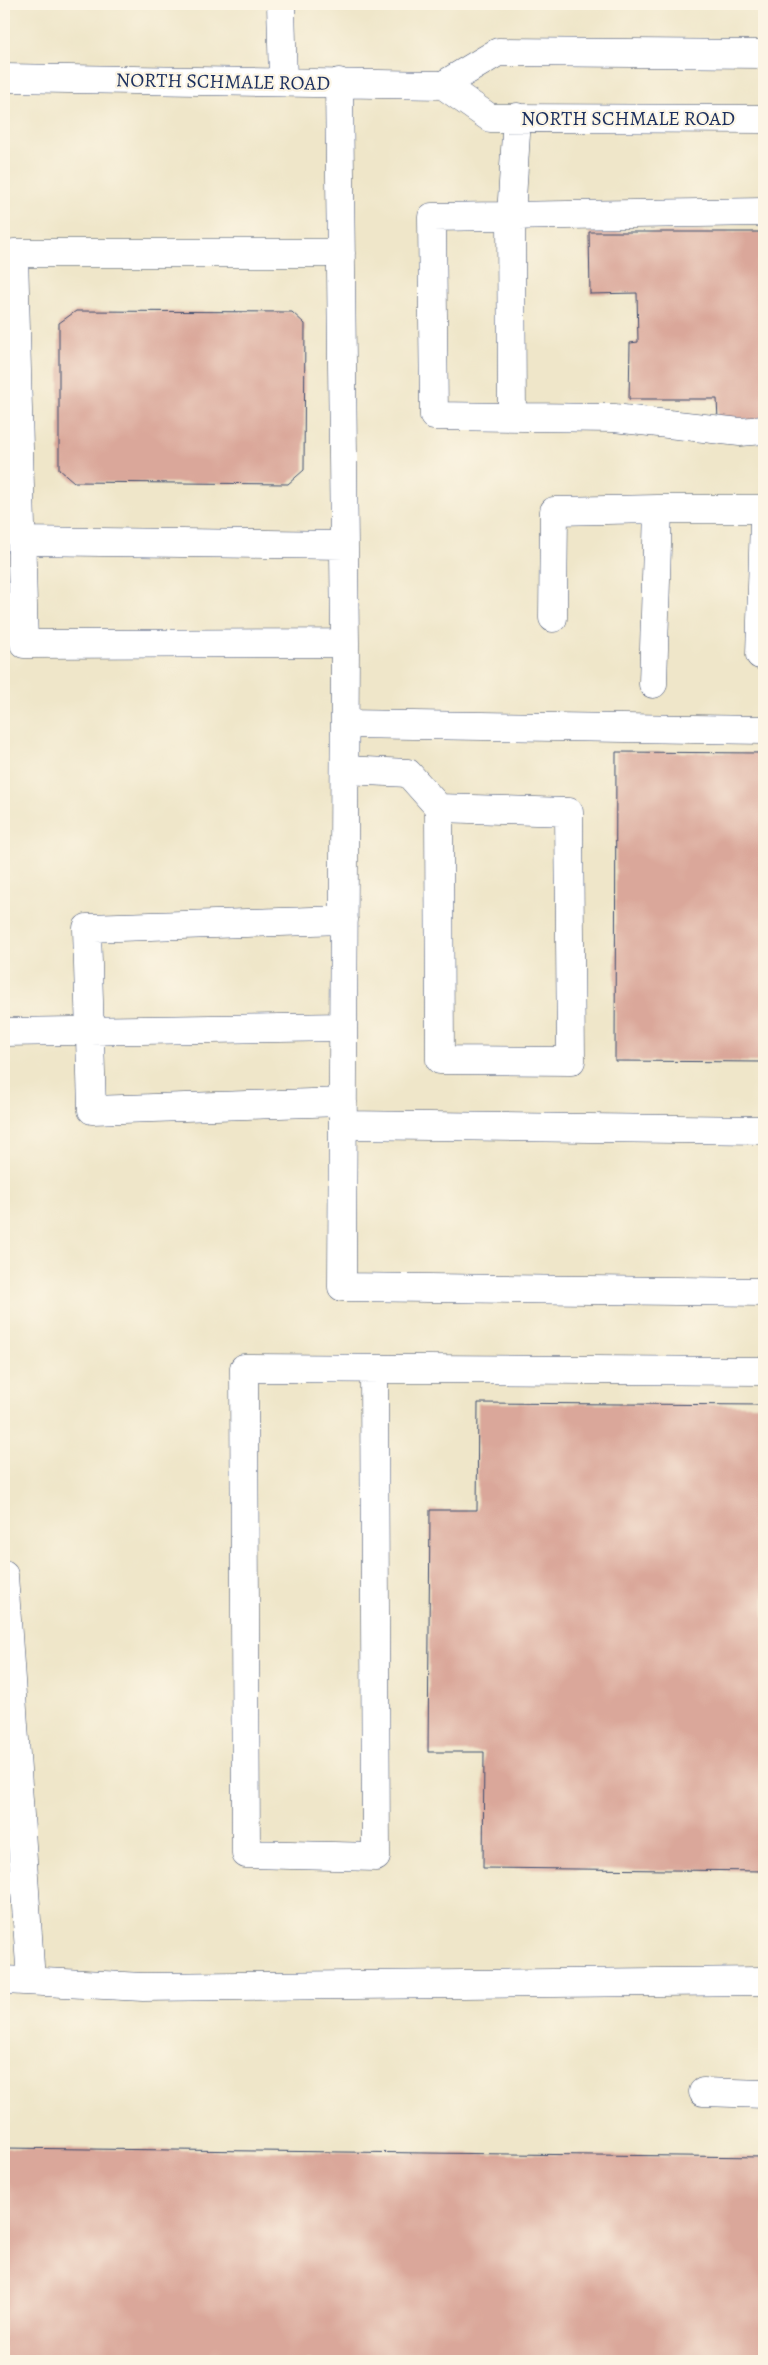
<svg xmlns="http://www.w3.org/2000/svg" width="768" height="2365" font-family="Alegreya,serif">
	<style>
		.building { fill: #daa79a }
		.lines { fill: none; stroke-linecap: round; stroke-linejoin: round }
		.minor-casing { stroke: #3b4a6e; stroke-width: 29 }
		.minor { stroke: #fff; stroke-width: 28 }
		.labels { text-anchor: middle; stroke-width: 4.5; stroke-linejoin: round; paint-order: stroke }
		.street-label { font-size: 20px; fill: #1b2f5e; stroke: #fcf5e5 }
	</style>
	<rect width="100%" height="100%" fill="#fcf5e5"/>
	<filter id="ink" filterUnits="userSpaceOnUse"><feTurbulence type="fractalNoise" baseFrequency=".02" numOctaves="2"/><feDisplacementMap in="SourceGraphic" scale="10" xChannelSelector="R" yChannelSelector="G"/><feConvolveMatrix kernelMatrix="1 2 1 2 8 2 1 2 1" color-interpolation-filters="sRGB"/></filter>
	<filter id="wash" filterUnits="userSpaceOnUse"><feTurbulence type="fractalNoise" baseFrequency=".0096" numOctaves="4" result="noise"/><feDisplacementMap in="SourceGraphic" scale="20" xChannelSelector="R" yChannelSelector="G"/><feGaussianBlur stdDeviation="1.12" result="paint"/><feColorMatrix in="noise" values="0 0 0 0 0 0 0 0 0 0 0 0 0 0 0 0 0 1.4 0 .05"/><feComposite in="paint" operator="in"/></filter>
	<g filter="url(#wash)">
		<rect width="100%" height="100%" fill="#efe6c9"/>
		<g id="blocks">
			<path class="building" d="M589,232H764V420H718L717,399H629L630,343L638,342L637,293L590,294Z
				M76,311L292,312L305,324L304,470L288,484L74,482L59,469V323Z
				M616,752L764,753V1062L615,1061Z
				M478,1403L764,1405V1871L483,1868L484,1752H428L430,1510H477Z
				M4,2148L764,2157V2361H4Z"/>
		</g>
	</g>
	<g filter="url(#ink)">
		<use href="#blocks" fill-opacity="0" stroke="#3b4a6e" stroke-width="1"/>
		<g class="lines">
			<defs>
				<path id="minor" d="M281,4L283,82
					M4,78L443,85L498,52L764,54
					M339,82L345,643L342,1287L764,1292
					M443,85L490,118L764,119
					M764,212L432,217L434,416L614,418L740,432L764,430
					M341,253H14L24,644L345,643
					M512,417L511,216L517,117
					M21,541L344,545
					M553,618L554,511L658,509
					M760,655L764,519
					M653,684L658,509H764
					M345,724L764,730
					M345,770L408,773L439,808L569,812L571,1061L440,1060L439,808
					M4,1032L343,1027
					M343,1102L92,1110L87,928L344,920
					M343,1125L764,1130
					M374,1369L376,1857L246,1854L244,1368L764,1371
					M4,1575L31,1981
					M4,1980L143,1987L764,1981
					M703,2092L764,2094"/>
			</defs>
			<use href="#minor" class="minor-casing"/>
			<use href="#minor" class="minor"/>
		</g>
	</g>
	<g class="labels">
		<g class="street-label">
			<text transform="translate(223 81) rotate(1)" y="7">NORTH SCHMALE ROAD</text>
			<text x="628" y="125">NORTH SCHMALE ROAD</text>
		</g>
	</g>
	<rect width="768" height="2365" fill="none" stroke="#fcf5e5" stroke-width="20"/>
</svg>
